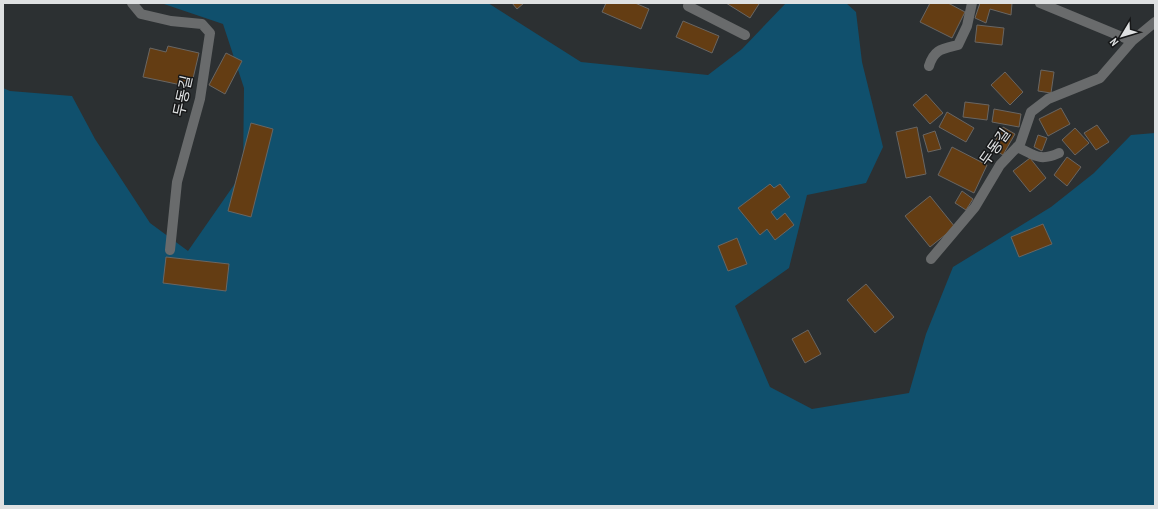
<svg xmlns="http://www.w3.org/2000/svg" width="1158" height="509" font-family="'PT Sans Narrow','Noto Sans KR',sans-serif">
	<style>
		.green { fill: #10506d }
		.building { fill: #643d13; stroke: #696663 }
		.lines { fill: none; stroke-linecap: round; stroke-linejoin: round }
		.minor { stroke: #696b6c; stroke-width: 10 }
		.labels { text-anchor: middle; stroke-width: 3; stroke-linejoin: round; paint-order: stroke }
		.street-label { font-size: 15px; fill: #dfe1e2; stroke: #161718 }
	</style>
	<rect width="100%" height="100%" fill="#2c3032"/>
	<path class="green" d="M161,3H488L581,62L708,75L742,49L786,3H846L856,12L862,62L883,147L866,183L807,195L789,268L735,306L770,387L812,409L909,393L926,334L953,267L1051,207L1094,173L1131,135L1155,133V506H3V88L10,91L72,96L95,139L150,223L188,251L243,172L244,88L223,24Z"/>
	<path class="building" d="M512,3H524L517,9Z
		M606,3H635L649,9L641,29L602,12Z
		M726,3H758L759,4L750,18Z
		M930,3H948L965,12L952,38L920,22Z
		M980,3H1012L1011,15L990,9L986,23L975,18Z
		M683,21L719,36L712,53L676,37Z
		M977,25L1004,28L1002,45L975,42Z
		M168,46L199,53L191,87L143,77L150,48L166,52Z
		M226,53L242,61L225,94L209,85Z
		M1041,70L1054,72L1051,93L1038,91Z
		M1005,72L1023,92L1010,105L991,85Z
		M926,94L943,113L930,124L913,105Z
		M965,102L989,105L987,120L963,117Z
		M1061,108L1070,124L1048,136L1039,119Z
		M994,109L1021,114L1019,127L992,122Z
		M947,112L974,128L966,142L939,127Z
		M251,123L273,129L251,217L228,211Z
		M1097,125L1109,142L1096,150L1084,133Z
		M917,127L926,174L906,178L896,132Z
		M1003,127L1015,134L1003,155L991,148Z
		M1075,128L1089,143L1075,155L1062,140Z
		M935,131L941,149L928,152L923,135Z
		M1038,135L1047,138L1042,151L1034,147Z
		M952,147L987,165L974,193L938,175Z
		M1067,157L1081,167L1067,186L1054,175Z
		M1030,158L1046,178L1030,192L1013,171Z
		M770,184L774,188L780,184L790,197L771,212L777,220L785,213L794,225L775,240L767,229L760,235L738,208Z
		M962,191L973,199L966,210L955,203Z
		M930,196L955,227L930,247L905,216Z
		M1043,224L1052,244L1019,257L1011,237Z
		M737,238L747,264L728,271L718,246Z
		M166,257L229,264L226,291L163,283Z
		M866,284L894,317L875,333L847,300Z
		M808,330L821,354L805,363L792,339Z"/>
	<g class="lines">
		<path class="minor" d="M132,3L141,14L171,21L202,24L210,33L200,99L177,182L170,250
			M1040,3L1132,41L1155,22
			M688,6L745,35
			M929,66C934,49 942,49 958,45L967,26L972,3
			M1017,147C1035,155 1039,162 1059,153
			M931,259L975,207L1000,165L1020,144L1031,112L1048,99L1100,78L1132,41"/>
	</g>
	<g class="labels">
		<g class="street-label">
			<text transform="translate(183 96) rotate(-78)" y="5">두동길</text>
			<text transform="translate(995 147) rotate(-55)" y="5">두동길</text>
		</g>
	</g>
	<rect width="1158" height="509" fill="none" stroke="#dfe1e2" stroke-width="8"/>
	<g transform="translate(1122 36) rotate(232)" stroke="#161718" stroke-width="3" paint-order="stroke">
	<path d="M0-3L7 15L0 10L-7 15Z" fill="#dfe1e2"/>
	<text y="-6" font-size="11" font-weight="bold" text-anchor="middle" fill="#dfe1e2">N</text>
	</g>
</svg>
